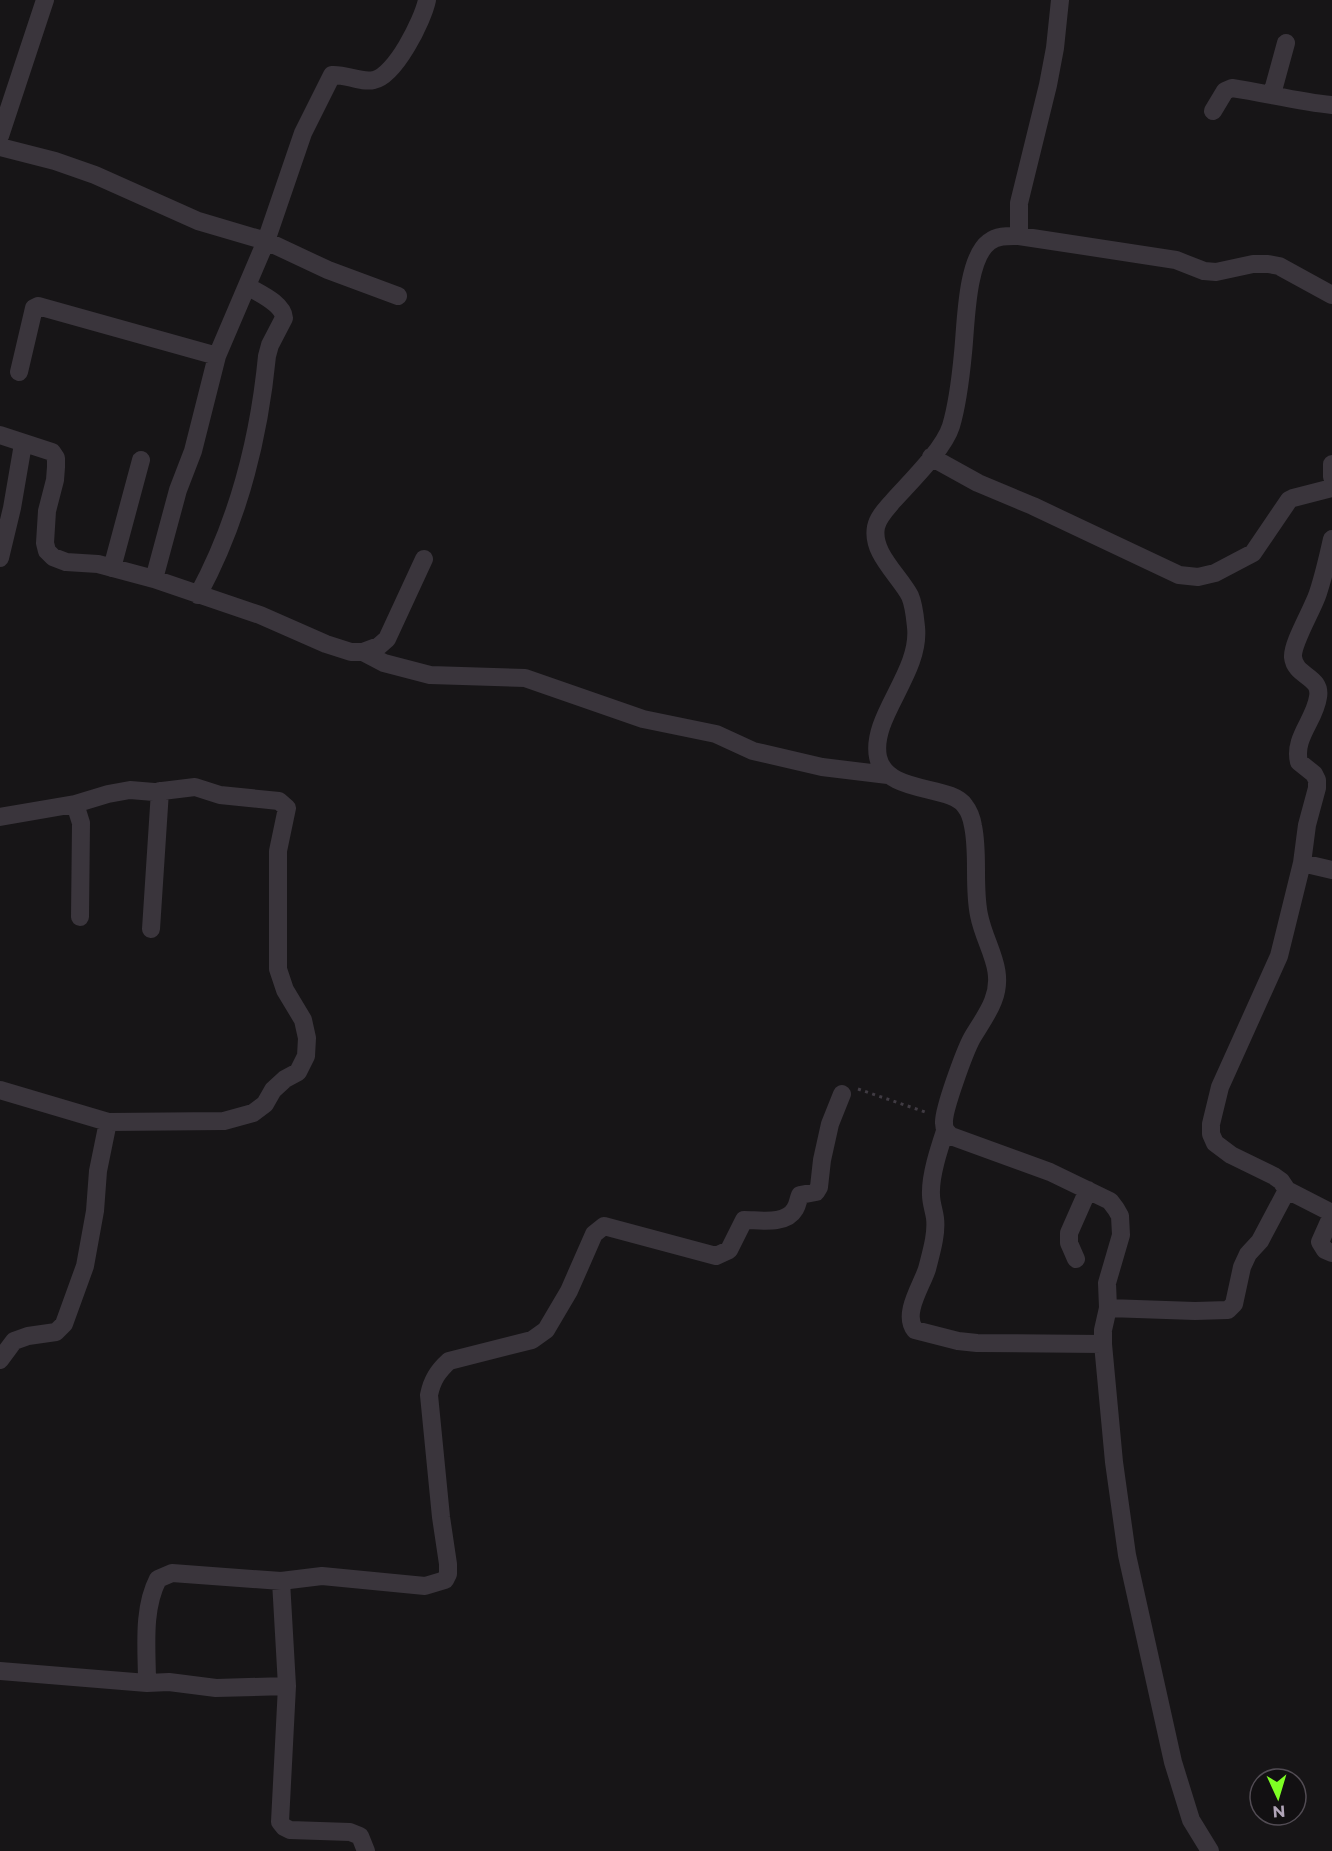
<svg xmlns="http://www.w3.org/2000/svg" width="1332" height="1851" font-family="Montserrat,sans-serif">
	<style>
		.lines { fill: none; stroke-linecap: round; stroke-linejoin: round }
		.path { stroke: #403b43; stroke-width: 3; stroke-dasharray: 3 4.5; stroke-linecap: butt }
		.street { stroke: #3a353c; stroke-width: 18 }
	</style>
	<rect width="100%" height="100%" fill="#171517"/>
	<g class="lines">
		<path class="path" d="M858,1089L928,1113"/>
		<path class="street" d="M1272,94L1286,43
			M1213,111L1225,91L1232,88C1266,93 1299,102 1332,105
			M0,136L45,0
			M0,147L55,161L95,175L198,221L266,241L328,270L398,296
			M1019,236V203L1048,85L1055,48L1060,0
			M19,372L34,308L38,306L217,356
			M0,435L52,452L56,458V467L55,480L47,511L45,543L47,551L53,557L66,562L98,564L154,579L260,615L326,644L351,652H363L379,646L387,639L424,559
			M931,457L978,483L1033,506L1179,575L1198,577L1215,573L1253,553L1289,500L1293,498L1332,488
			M1332,464V477
			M0,558L12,508L23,444
			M112,568L141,460
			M154,579L178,490L193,451L217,356L266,241L303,133L332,75C346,74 361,83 374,80C395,76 423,20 427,0
			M198,595C238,521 259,439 267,356L270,345L284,318C283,303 258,293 247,286
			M363,652L384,663L430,675L525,678L643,719L716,734L753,751L822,767L888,775
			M75,804L81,823L80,917
			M0,817L75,804L108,794L130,790L154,792L195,787L220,795L279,801L287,808L278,851V969L285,990L303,1020L307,1038L306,1056L298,1072L285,1079L273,1090L265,1104L253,1113L224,1121L108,1122L0,1090
			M1302,863L1332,870
			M151,929L160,791
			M945,1131C939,1149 930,1176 931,1195C931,1203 934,1210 935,1218C937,1234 931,1253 927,1269C922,1285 902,1314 915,1330L958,1341L977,1343L1103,1344
			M1287,1190L1332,1213
			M1332,1215L1320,1242L1325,1250L1332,1253
			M1076,1259L1069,1243V1233L1088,1190
			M1108,1308L1195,1311L1228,1310L1234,1304L1242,1267L1248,1254L1260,1241L1287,1190L1281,1181L1274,1176L1231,1155L1215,1143L1211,1134V1124L1220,1087L1279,956L1302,863L1307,825L1317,788V780L1314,774L1299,762C1293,738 1315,720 1318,697C1322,676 1295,677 1293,657C1292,643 1313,609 1318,593C1324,575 1328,557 1332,539
			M0,1360L14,1341L28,1336L56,1332L64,1324L85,1266L95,1211L98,1171L108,1122
			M281,1581L287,1686L280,1822L284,1827L290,1830L350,1832L360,1836L366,1851
			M0,1671L147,1683C147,1649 142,1610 158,1579L172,1573L281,1581L322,1576L425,1586L445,1580L448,1574V1564L441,1517L429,1395C432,1380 438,1371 449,1361L532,1340L546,1330L569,1291L594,1234L604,1226L716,1256L729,1250L744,1220C760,1220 786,1225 795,1209C798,1204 798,1200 800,1195L816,1192L819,1187L822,1160L830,1124L842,1094
			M147,1683L169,1682L216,1688L287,1686
			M1210,1851L1191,1820L1173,1762L1127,1555L1114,1462L1103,1344V1330L1108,1308L1107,1283L1121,1235L1120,1216L1116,1209L1110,1201L1050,1172L951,1136C946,1132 944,1129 944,1123C943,1110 965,1051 972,1038C979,1026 988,1014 993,1001C1006,969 985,946 979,915C973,886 979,855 973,826C972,820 969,811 965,806C951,784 886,795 878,757C870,717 921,673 916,627C915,617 914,605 910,596C899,575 871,553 876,527C878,517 887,508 893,501C910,482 944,449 951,426C957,406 961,374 963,353C966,326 966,259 989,242C998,235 1009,236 1019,236L1176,260L1204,271L1216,272L1253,264H1268L1279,266L1332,295"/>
	</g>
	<g transform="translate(1278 1797) rotate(176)"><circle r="28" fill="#121012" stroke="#524c54" stroke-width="1.5"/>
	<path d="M0-4.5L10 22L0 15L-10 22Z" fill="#7eff24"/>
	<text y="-9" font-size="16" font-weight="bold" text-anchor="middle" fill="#b1a5b8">N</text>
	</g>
</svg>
